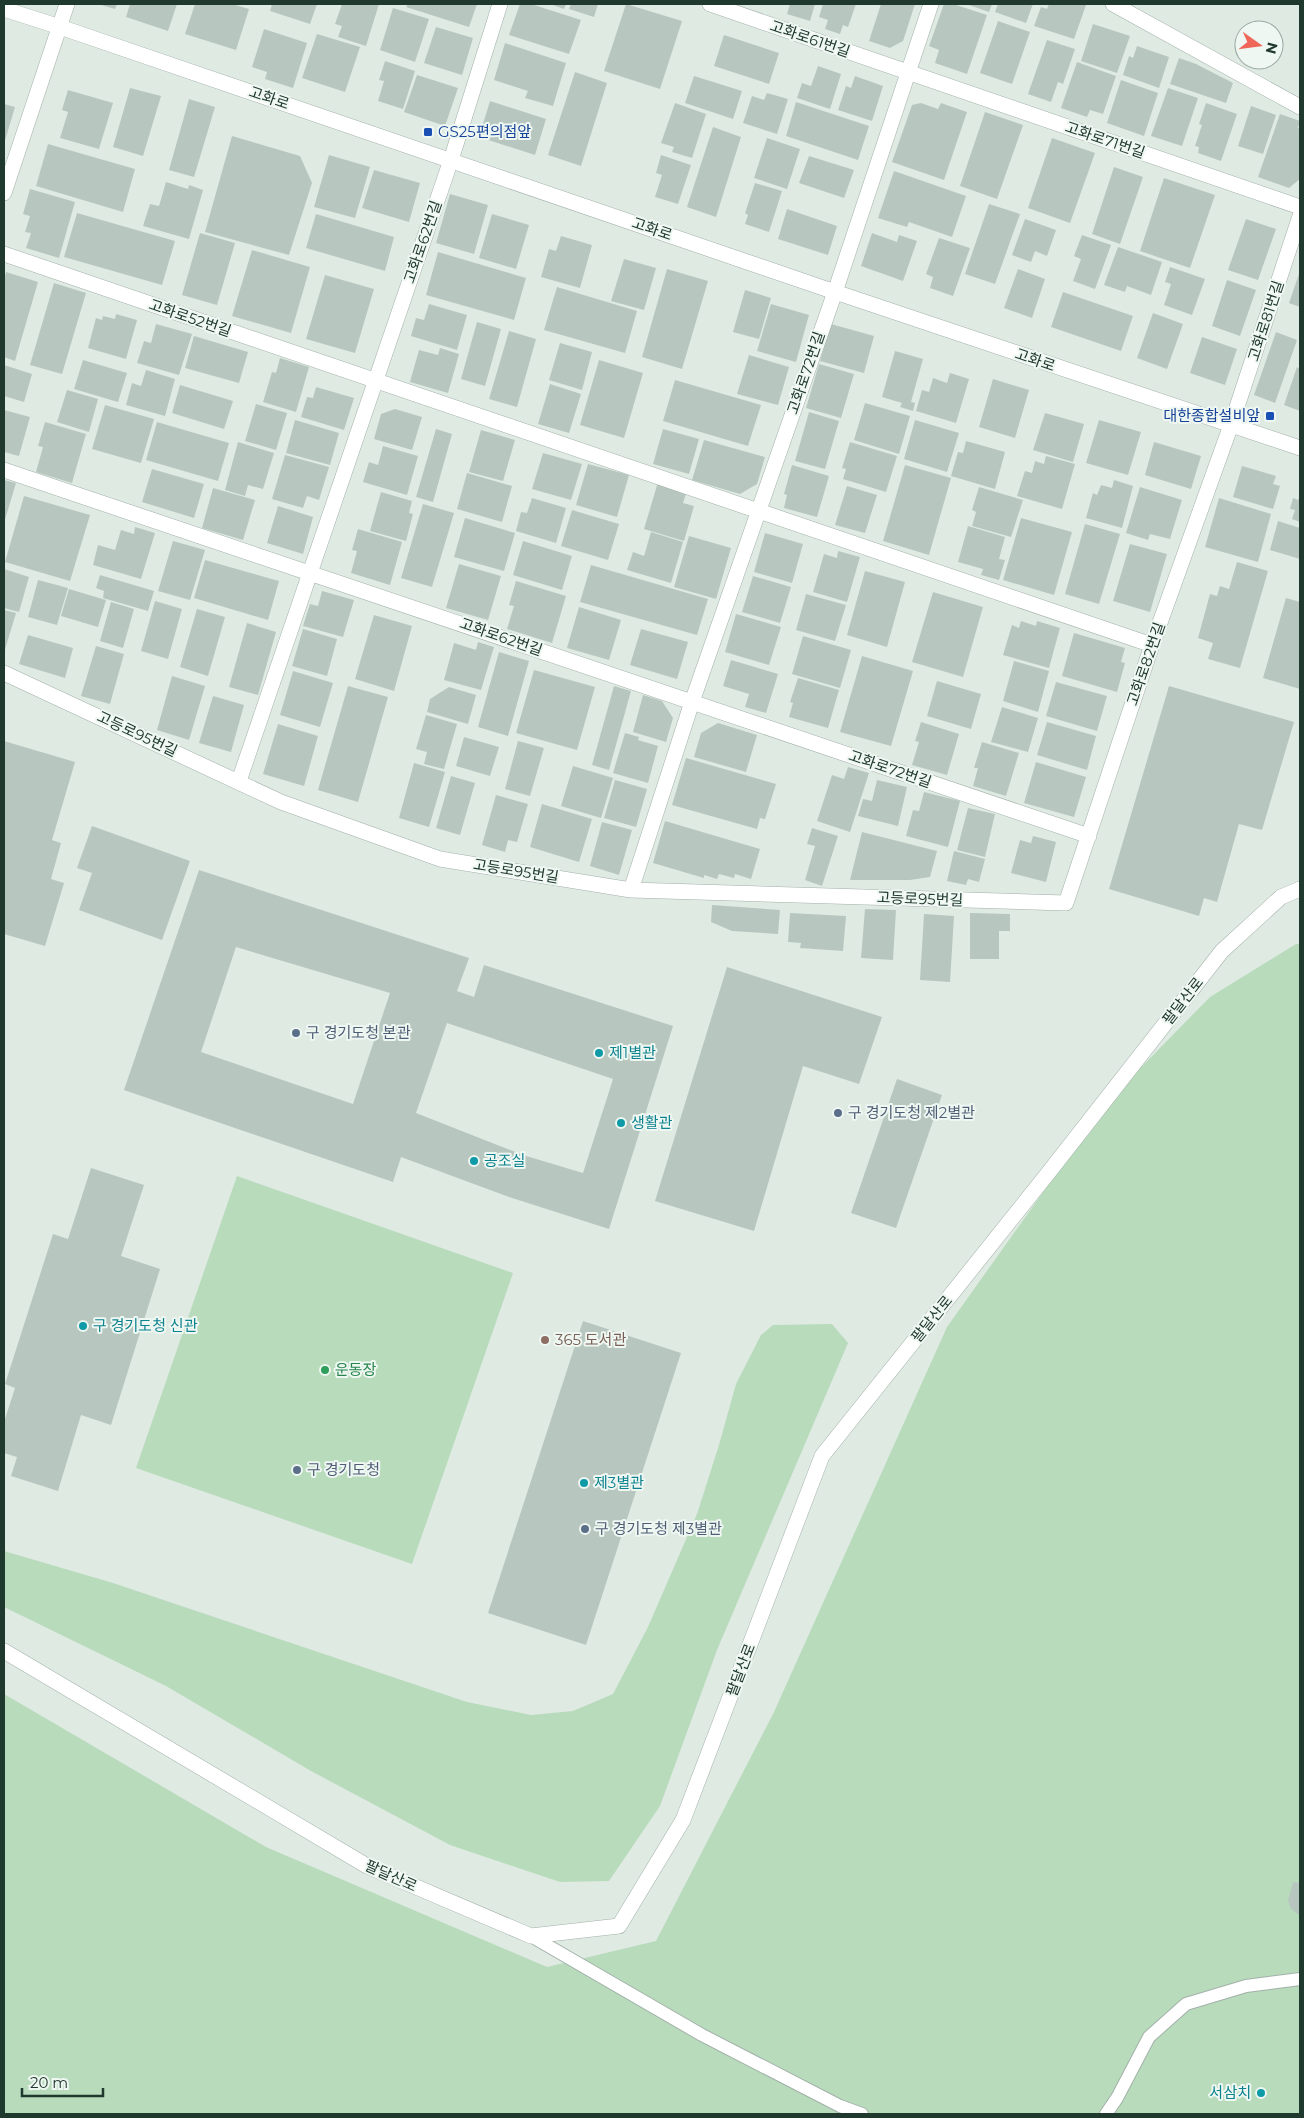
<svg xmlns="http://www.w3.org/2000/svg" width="1304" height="2118" font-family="Montserrat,'Noto Sans KR',sans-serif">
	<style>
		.green { fill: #b8dbbc }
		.building { fill: #b7c7bf; fill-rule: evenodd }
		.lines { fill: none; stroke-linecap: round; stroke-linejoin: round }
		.service-casing { stroke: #a2b1a9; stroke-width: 14 }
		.minor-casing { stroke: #a2b1a9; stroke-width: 16 }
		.tertiary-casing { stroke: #a2b1a9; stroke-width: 16 }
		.service { stroke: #fff; stroke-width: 12 }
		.minor { stroke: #fff; stroke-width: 15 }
		.tertiary { stroke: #fff; stroke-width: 15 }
		.transit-dot { fill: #1a4fb4; stroke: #eff7f2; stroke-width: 2 }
		.service-dot { fill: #5c6f8a; stroke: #eff7f2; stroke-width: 2 }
		.culture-dot { fill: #0f9aa8; stroke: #eff7f2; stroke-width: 2 }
		.education-dot { fill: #8d6e63; stroke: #eff7f2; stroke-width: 2 }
		.leisure-dot { fill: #2e9e5b; stroke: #eff7f2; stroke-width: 2 }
		.labels { text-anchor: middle; stroke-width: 4; stroke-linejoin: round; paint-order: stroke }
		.street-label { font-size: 15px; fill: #20392f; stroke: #eff7f2 }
		.transit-label { font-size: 15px; fill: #164399; stroke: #eff7f2; text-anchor: start }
		.service-label { font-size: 15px; fill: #4e5e75; stroke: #eff7f2; text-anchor: start }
		.culture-label { font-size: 15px; fill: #0d838f; stroke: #eff7f2; text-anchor: start }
		.education-label { font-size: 15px; fill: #785e54; stroke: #eff7f2; text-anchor: start }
		.leisure-label { font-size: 15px; fill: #27864d; stroke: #eff7f2; text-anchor: start }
	</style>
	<rect width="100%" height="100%" fill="#dfeae3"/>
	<path class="green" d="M1296,944H1300V2114H4V1694L266,1847L547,1967L656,1941L774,1712L947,1327L1108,1101L1210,997Z
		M237,1176L513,1273L412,1564L136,1468Z
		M832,1324L848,1343L717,1650L660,1806L609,1881L560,1882L450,1845L311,1771L166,1686L4,1607V1551L113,1583L467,1702L531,1715L573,1711L613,1694L648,1627L697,1514L719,1445L736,1384L761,1335L773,1325Z"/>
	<path class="building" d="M98,4H117L115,9Z
		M130,4H177L168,31L126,17Z
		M195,4H232L249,9L236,50L185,34Z
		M272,4H317L310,24L270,11Z
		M342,4H379L366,46L338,37L342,26L335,24Z
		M408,4H477L469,27L406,7Z
		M520,4H531L581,20L569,54L509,35Z
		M550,4H566L564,9Z
		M571,4H598L594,17L569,9Z
		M626,4L682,21L660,89L604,71Z
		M790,4H815L810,21L787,14Z
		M823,4H856L848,27L843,25L840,34L825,29L828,20L819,17Z
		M881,4H915L903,41L890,48L869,41Z
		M944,4H953L987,15L967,74L935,63L939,50L929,46Z
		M966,4H992L989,12Z
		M998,4H1033L1026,23L995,12Z
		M1049,4L1086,5L1074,39L1034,26L1041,7L1047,9Z
		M393,8L429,19L415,62L380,50Z
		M998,21L1030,32L1012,84L980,73Z
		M1093,24L1130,36L1117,73L1081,61Z
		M436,27L473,38L462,75L424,63Z
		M264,29L307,43L293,88L265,79L267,72L252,67Z
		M317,34L360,47L345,92L302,78Z
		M724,35L779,53L769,84L714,66Z
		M1047,40L1075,49L1063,84L1058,82L1051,102L1028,94Z
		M505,43L566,63L553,106L525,98L528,91L494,80Z
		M1137,46L1169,57L1159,88L1123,75L1129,56L1133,58Z
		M1179,58L1196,64L1233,83L1226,103L1170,84Z
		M385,61L415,71L403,109L378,101L384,81L379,80Z
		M1077,62L1116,76L1103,114L1090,110L1087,117L1061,108Z
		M818,66L841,74L830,109L797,98L802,83L811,86Z
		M575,72L607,83L581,166L548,155Z
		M417,75L458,88L445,126L404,112Z
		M694,76L742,91L733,119L685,103Z
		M855,76L883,86L872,121L838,110L846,86L851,88Z
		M1121,80L1158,93L1144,136L1107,123Z
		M130,88L161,96L143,156L113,147Z
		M1168,88L1198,98L1182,146L1151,136Z
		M68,90L113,103L99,149L60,138L68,112L62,110Z
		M767,93L788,99L777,134L743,123L752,96L764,100Z
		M189,99L215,107L194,177L169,170Z
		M490,101L546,119L535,155L479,137Z
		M796,102L869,126L858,160L786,136Z
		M675,103L706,114L692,158L672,152L674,147L661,143Z
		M921,103L938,109L941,103L967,112L944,180L892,162L912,105Z
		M1206,103L1237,114L1221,161L1198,153L1199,147L1195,146L1202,125L1199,124Z
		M4,104L15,107L4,144Z
		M1251,106L1276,115L1263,154L1238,146Z
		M985,112L1023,125L997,199L960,186Z
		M1280,114L1300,121L1298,128L1300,129V179L1289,188L1258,177Z
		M713,127L741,137L716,217L687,207Z
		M232,136L300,156L312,183L289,255L205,232Z
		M767,138L800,149L787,189L754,178Z
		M1052,138L1095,153L1070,223L1028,208Z
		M48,144L135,169L123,212L36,186Z
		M329,155L370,167L355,218L314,207Z
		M661,155L691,165L678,204L655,197L662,175L656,173Z
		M809,156L854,170L844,198L799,183Z
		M1114,167L1143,177L1120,244L1092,234Z
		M374,170L420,183L409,222L362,208Z
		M894,171L966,196L952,237L909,222L907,227L878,218Z
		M1164,178L1215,195L1190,268L1140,251Z
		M166,182L188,189L189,185L203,190L189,239L143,226L150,204L159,206Z
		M755,183L782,191L769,232L745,224L748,215L745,213Z
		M30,189L75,202L59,258L26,248L31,233L25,232L30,216L23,214Z
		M450,194L488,205L474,254L436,243Z
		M989,204L1020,214L995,284L965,274Z
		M787,209L837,226L828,255L778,239Z
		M77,213L175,241L162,285L64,257Z
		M316,214L394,237L385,271L306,248Z
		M492,214L529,225L516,269L479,258Z
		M1025,219L1056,230L1047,256L1035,251L1031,262L1012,255Z
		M1246,219L1276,229L1258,280L1228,270Z
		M200,233L235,243L217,305L182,295Z
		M872,233L897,242L899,235L917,241L903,281L861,266Z
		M1082,235L1111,245L1095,289L1073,281L1081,259L1074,256Z
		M561,236L592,245L580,288L541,277L549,249L556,251Z
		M939,238L970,248L953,296L930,288L933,277L926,274Z
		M1118,247L1162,262L1151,295L1127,286L1125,292L1104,285Z
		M252,250L310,267L291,333L232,316Z
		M438,252L526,278L514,320L426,295Z
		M624,259L656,268L644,310L611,301Z
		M1170,267L1205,279L1192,315L1164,305L1171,284L1165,282Z
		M667,269L708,281L682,369L642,357Z
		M1018,269L1045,279L1032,318L1004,308Z
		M1300,271V307L1289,303Z
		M6,272L38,282L15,361L4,357V280Z
		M325,275L374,289L355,353L306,339Z
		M1227,280L1256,290L1240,336L1212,326Z
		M54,283L86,293L62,374L30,365Z
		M557,287L637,311L625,353L544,330Z
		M745,290L771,298L759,339L733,332Z
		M1063,292L1133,316L1121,351L1051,327Z
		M429,304L467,315L457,350L411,336L416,318L424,320Z
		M771,304L809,315L796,362L757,351Z
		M1153,313L1183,324L1167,369L1137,358Z
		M116,314L137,320L126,359L88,348L96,318L102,320L103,316L115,319Z
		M477,322L501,329L485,386L461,379Z
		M156,324L192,334L179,375L137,363L144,341L151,343Z
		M831,324L874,336L864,373L820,361Z
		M509,331L536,339L517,407L489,399Z
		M1276,332L1297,340L1275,403L1254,395Z
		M194,336L248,352L239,383L185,368Z
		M1202,337L1237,349L1225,385L1190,373Z
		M560,343L592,352L582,390L549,380Z
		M440,348L459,354L448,393L410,382L419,350L438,355Z
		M895,351L923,359L911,402L915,403L913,411L900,407L902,403L882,397Z
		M749,355L789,367L778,405L737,394Z
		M280,358L309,367L296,412L263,402L272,372L276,373Z
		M83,360L127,373L118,402L74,389Z
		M599,360L643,373L624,438L580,425Z
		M819,364L854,374L841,418L806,408Z
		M4,365L32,374L24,402L4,396Z
		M1297,367L1300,369V411L1284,405Z
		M146,370L175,379L165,416L126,405L132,383L141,386Z
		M950,373L969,379L956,423L916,411L922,390L929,392L933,378L947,383Z
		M993,379L1029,390L1015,438L979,427Z
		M675,380L761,405L748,446L663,421Z
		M550,384L581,394L569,433L538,424Z
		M180,385L233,401L224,429L172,413Z
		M316,387L354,398L344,430L301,417L307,397L313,398Z
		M67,390L98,399L89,432L57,422Z
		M865,403L910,416L899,454L854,440Z
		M256,404L287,413L276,450L245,441Z
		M105,405L154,419L141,463L92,449Z
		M395,409L422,417L412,450L374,439L381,414Z
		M4,410L30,417L19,456L4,452Z
		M809,412L839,421L825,469L795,461Z
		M1045,413L1084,424L1073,462L1033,450Z
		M295,420L339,433L330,465L286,453Z
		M915,420L959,433L947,472L904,459Z
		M1099,420L1141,432L1128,475L1086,463Z
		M45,422L86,434L72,483L36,472L43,447L38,446Z
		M157,422L229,443L218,481L146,460Z
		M436,429L452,434L433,502L416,497Z
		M663,429L699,439L689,474L653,464Z
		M481,430L515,440L503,481L469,472Z
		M704,440L765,457L757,484L740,494L692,480Z
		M966,441L1005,452L995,489L951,476L958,452L963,453Z
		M238,442L274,453L263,489L248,485L245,496L225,490Z
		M850,442L897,456L886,492L843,479L846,469L842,468Z
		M1154,442L1201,456L1191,489L1145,475Z
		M383,446L418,456L407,495L363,482L369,462L378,465Z
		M543,453L582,464L571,500L532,489Z
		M285,455L329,467L319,500L307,496L303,508L272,499Z
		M1046,456L1075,464L1062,509L1017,496L1025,471L1032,473L1035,461L1044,464Z
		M588,464L629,475L617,517L576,505Z
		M792,465L829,476L817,517L784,508L787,495L784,494Z
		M905,465L951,478L929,555L883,541Z
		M1242,466L1276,476L1273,484L1280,486L1273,509L1233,497Z
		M152,469L204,484L194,518L142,502Z
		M467,473L512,486L502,522L457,509Z
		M4,480L16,483L4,523Z
		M1114,480L1133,486L1122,528L1086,518L1093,493L1097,495L1101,485L1112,488Z
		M658,482L687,491L683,503L694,506L684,541L644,529Z
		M847,486L877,495L865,533L835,525Z
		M979,487L1023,500L1011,537L972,526L976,512L972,510Z
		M1140,487L1182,500L1170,539L1150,534L1148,540L1126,533Z
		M213,488L255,500L243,540L202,528Z
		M381,492L412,501L409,513L413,514L406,541L370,531Z
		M1300,495V522L1292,519L1295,510L1290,509L1293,498L1298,500Z
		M24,496L90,515L70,581L5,562Z
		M532,498L566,508L556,543L516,531L521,512L527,513Z
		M1219,498L1271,514L1258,562L1205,547Z
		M423,504L454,513L432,587L401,578Z
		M278,506L313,517L303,554L267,543Z
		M572,510L619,524L608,560L561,546Z
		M465,518L515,533L504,571L454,557Z
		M1021,518L1072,532L1054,595L1003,580Z
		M1278,521L1300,528V559L1270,550Z
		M1085,524L1120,534L1099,604L1065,594Z
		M968,526L1005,537L999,559L1005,560L999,580L981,575L983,569L958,562Z
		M135,527L155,533L141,579L93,565L98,545L115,550L121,530L134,534Z
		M358,529L402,542L390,585L351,573L357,551L352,550Z
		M651,532L683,542L671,583L627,570L633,552L644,556Z
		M765,533L803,544L792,583L754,572Z
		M689,536L731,548L716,599L674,587Z
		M173,541L205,550L190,600L158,591Z
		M523,541L572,556L562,590L513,575Z
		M1130,544L1167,554L1150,612L1113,601Z
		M838,551L860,557L847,602L813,592L824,554L837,558Z
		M205,560L279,581L268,620L194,598Z
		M1237,562L1268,571L1240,668L1208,659L1213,643L1198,638L1210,594L1217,596L1220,586L1229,589Z
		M459,564L501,576L488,620L446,608Z
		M591,565L708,599L697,635L580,602Z
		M4,569L29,577L19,612L4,608Z
		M865,571L905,582L887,647L847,635Z
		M100,575L154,591L148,611L103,598L104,591L96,588Z
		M753,576L791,587L780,623L742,612Z
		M38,580L68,588L57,625L28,617Z
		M516,581L566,596L552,643L507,629L514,606L509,605Z
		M69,589L106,600L98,627L61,616Z
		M322,591L354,600L343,637L303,626L310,604L318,606Z
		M933,592L983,607L963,677L912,662Z
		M806,594L846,605L835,641L796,630Z
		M1286,598L1300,602V689L1263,678Z
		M155,601L182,609L168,659L141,651Z
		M111,602L134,609L123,648L100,641Z
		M579,607L621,620L609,660L567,648Z
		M197,609L225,617L208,676L180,667Z
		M4,610L16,613L4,653Z
		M736,614L781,627L769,665L725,652Z
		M374,615L412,626L394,691L355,679Z
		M1021,621L1036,626L1037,621L1060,628L1049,668L1003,655L1012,625L1019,628Z
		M247,623L276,632L258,695L229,687Z
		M303,629L337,639L327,676L292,666Z
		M641,629L688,642L677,679L630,665Z
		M1074,633L1125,648L1121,662L1125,663L1117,692L1062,676Z
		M28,635L73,648L65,678L19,664Z
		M803,636L851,650L840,688L792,674Z
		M478,642L494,647L481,690L444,680L454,643L476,650Z
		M96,646L124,654L110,704L81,696Z
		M499,652L529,661L508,736L478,727Z
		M862,656L913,671L891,746L840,732Z
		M731,660L778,674L766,713L745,707L749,694L723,686Z
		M1014,661L1049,671L1038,712L1003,701Z
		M534,670L595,687L577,750L516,733Z
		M293,671L333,683L320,727L280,715Z
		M172,676L205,686L189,740L157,730Z
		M798,678L839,690L828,728L789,717L793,703L790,702Z
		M937,681L981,694L971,729L927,716Z
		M1056,682L1107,696L1097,731L1046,716Z
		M348,686L388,697L358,802L318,790Z
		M614,686L631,691L609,770L592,765Z
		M1169,686L1294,722L1262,830L1239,824L1217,902L1204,898L1199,916L1109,889Z
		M449,687L476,695L468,724L427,712L430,699Z
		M643,695L662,701L673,718L666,742L633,732Z
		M213,696L244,705L231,752L199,743Z
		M1002,707L1038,718L1028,752L991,742Z
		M426,715L457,724L444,769L424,764L427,752L416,749Z
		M921,722L959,734L947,775L912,765L919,742L915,741Z
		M1047,722L1096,736L1087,770L1037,755Z
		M718,723L757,735L746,772L694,757L701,733Z
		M278,724L318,736L304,786L263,774Z
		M625,733L639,737L638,740L658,746L648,783L613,773Z
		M464,737L499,747L490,776L456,766Z
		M4,741L75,762L52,840L61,843L51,879L64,883L45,946L4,934Z
		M518,741L544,748L530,796L505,789Z
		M982,742L1019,753L1006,796L973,786L978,768H974Z
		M686,758L776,784L765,819L760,818L757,829L672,805Z
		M1036,762L1086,777L1074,817L1024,803Z
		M414,763L445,772L429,827L399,818Z
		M573,766L613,778L601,818L561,806Z
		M848,767L869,773L850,832L817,821L832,775L844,779Z
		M451,776L475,783L460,835L436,828Z
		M615,780L647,789L636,827L604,818Z
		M877,780L907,787L898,826L858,816L863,799L872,801Z
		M924,792L960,801L948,847L906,836L913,810L919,811Z
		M496,795L528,804L517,842L508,840L505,852L482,845Z
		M542,804L592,819L579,862L530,847Z
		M968,808L995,814L985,857L957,850Z
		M665,821L760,849L751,879L735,874L734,878L719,874L717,879L704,875V878L653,863Z
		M602,822L632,830L619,875L590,866Z
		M92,826L190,861L162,940L79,910L92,873L77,868Z
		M812,828L838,836L822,886L805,880L815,846L807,844Z
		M862,832L937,851L930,877L910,880H850Z
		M1033,836L1056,842L1046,882L1011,873L1020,840L1031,843Z
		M954,851L985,859L979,882L968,879L966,885L947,881Z
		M199,870L469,958L457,991L474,997L484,965L673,1026L609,1229L509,1197L401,1157L393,1182L124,1090ZM236,947L390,993L353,1104L201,1052ZM447,1023L613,1079L583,1173L523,1155L416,1113Z
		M712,905L780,910L778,934L732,931L711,922Z
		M865,909L896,910L893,960L861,958Z
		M790,913L846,916L843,951L800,948L801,943L788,942Z
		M970,913L1010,914V931H999V959H970Z
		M924,914L954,916L950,982L920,980Z
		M727,967L882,1017L859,1084L803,1066L754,1231L655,1201Z
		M897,1079L942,1095L896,1228L851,1213Z
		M91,1168L144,1185L121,1256L160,1269L111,1425L81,1415L58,1491L11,1476L17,1457L4,1453V1422L15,1388L5,1384L53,1234L68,1239Z
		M583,1321L681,1353L586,1645L488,1613Z
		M1293,1882L1300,1883V1916L1291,1909L1288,1901Z"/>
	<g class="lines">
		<defs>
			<path id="service" d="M531,1936L702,2035L840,2106L862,2114
				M1106,2114L1117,2098L1149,2037L1186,2004L1246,1986L1300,1979"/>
			<path id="minor" d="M710,4L1300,207
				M1113,4L1300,107
				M4,193L67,4
				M4,254L1152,645
				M4,470L1089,836
				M4,673L281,802L440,859L631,890L1066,903L1152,645L1231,425L1300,216
				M239,781L451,160L500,4
				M631,890L692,702L835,292L931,4"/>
			<path id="tertiary" d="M4,9L60,27L835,292L1300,448
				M4,1651L367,1866L531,1936L619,1926L683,1820L822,1456L1049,1172L1222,951L1281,897L1300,889"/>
		</defs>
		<use href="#service" class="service-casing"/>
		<use href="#minor" class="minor-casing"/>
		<use href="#tertiary" class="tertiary-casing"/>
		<use href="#service" class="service"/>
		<use href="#minor" class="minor"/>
		<use href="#tertiary" class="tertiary"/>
	</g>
	<g class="transit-dot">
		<rect x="423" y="127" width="10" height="10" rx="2.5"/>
		<rect x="1265" y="411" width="10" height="10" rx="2.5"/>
	</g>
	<g class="service-dot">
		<circle cx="296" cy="1033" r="5"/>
		<circle cx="838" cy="1113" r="5"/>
		<circle cx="297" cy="1470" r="5"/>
		<circle cx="585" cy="1529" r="5"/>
	</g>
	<g class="culture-dot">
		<circle cx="599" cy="1053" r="5"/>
		<circle cx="621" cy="1123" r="5"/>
		<circle cx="474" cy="1161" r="5"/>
		<circle cx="83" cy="1326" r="5"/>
		<circle cx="584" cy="1483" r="5"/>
		<circle cx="1261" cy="2093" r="5"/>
	</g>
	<circle class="education-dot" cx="545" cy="1340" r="5"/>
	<circle class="leisure-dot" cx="325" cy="1370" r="5"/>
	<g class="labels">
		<g class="street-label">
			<text transform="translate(810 39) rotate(19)" y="5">고화로61번길</text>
			<text transform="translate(269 98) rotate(19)" y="5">고화로</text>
			<text transform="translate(1105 140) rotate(19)" y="5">고화로71번길</text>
			<text transform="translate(652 229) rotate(19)" y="5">고화로</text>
			<text transform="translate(423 242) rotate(-71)" y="5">고화로62번길</text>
			<text transform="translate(190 318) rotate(19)" y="5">고화로52번길</text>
			<text transform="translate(1266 321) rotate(-72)" y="5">고화로81번길</text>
			<text transform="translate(1035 360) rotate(19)" y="5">고화로</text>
			<text transform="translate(806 373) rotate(-71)" y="5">고화로72번길</text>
			<text transform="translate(501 637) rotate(19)" y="5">고화로62번길</text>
			<text transform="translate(1146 664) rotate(-71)" y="5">고화로82번길</text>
			<text transform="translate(137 734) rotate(25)" y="5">고등로95번길</text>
			<text transform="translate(890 769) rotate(19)" y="5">고화로72번길</text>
			<text transform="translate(516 871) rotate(9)" y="5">고등로95번길</text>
			<text transform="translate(920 899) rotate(2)" y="5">고등로95번길</text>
			<text transform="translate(1183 1001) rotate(-52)" y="5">팔달산로</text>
			<text transform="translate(932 1319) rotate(-51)" y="5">팔달산로</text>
			<text transform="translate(741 1670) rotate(-69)" y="5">팔달산로</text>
			<text transform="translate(391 1876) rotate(24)" y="5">팔달산로</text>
		</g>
		<g class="transit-label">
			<text x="438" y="137">GS25편의점앞</text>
			<text x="1260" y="421" text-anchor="end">대한종합설비앞</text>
		</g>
		<g class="service-label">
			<text x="306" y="1038">구 경기도청 본관</text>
			<text x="848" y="1118">구 경기도청 제2별관</text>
			<text x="307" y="1475">구 경기도청</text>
			<text x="595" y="1534">구 경기도청 제3별관</text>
		</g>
		<g class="culture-label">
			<text x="609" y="1058">제1별관</text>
			<text x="631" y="1128">생활관</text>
			<text x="484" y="1166">공조실</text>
			<text x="93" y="1331">구 경기도청 신관</text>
			<text x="594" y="1488">제3별관</text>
			<text x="1251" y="2098" text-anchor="end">서삼치</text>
		</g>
		<g class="education-label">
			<text x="555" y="1345">365 도서관</text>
		</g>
		<g class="leisure-label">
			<text x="335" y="1375">운동장</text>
		</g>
	</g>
	<rect width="1304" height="2118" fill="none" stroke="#20392f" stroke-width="10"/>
	<g transform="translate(1259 45) rotate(104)"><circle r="24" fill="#eff7f2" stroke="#9caba4"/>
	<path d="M0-4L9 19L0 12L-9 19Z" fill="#ef6758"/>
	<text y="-8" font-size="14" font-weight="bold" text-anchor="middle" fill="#20392f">N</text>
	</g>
	<path d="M22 2088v8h81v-8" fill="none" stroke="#20392f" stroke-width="2.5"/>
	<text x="30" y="2088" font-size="15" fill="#20392f" stroke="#eff7f2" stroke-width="4" paint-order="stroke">20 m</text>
</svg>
